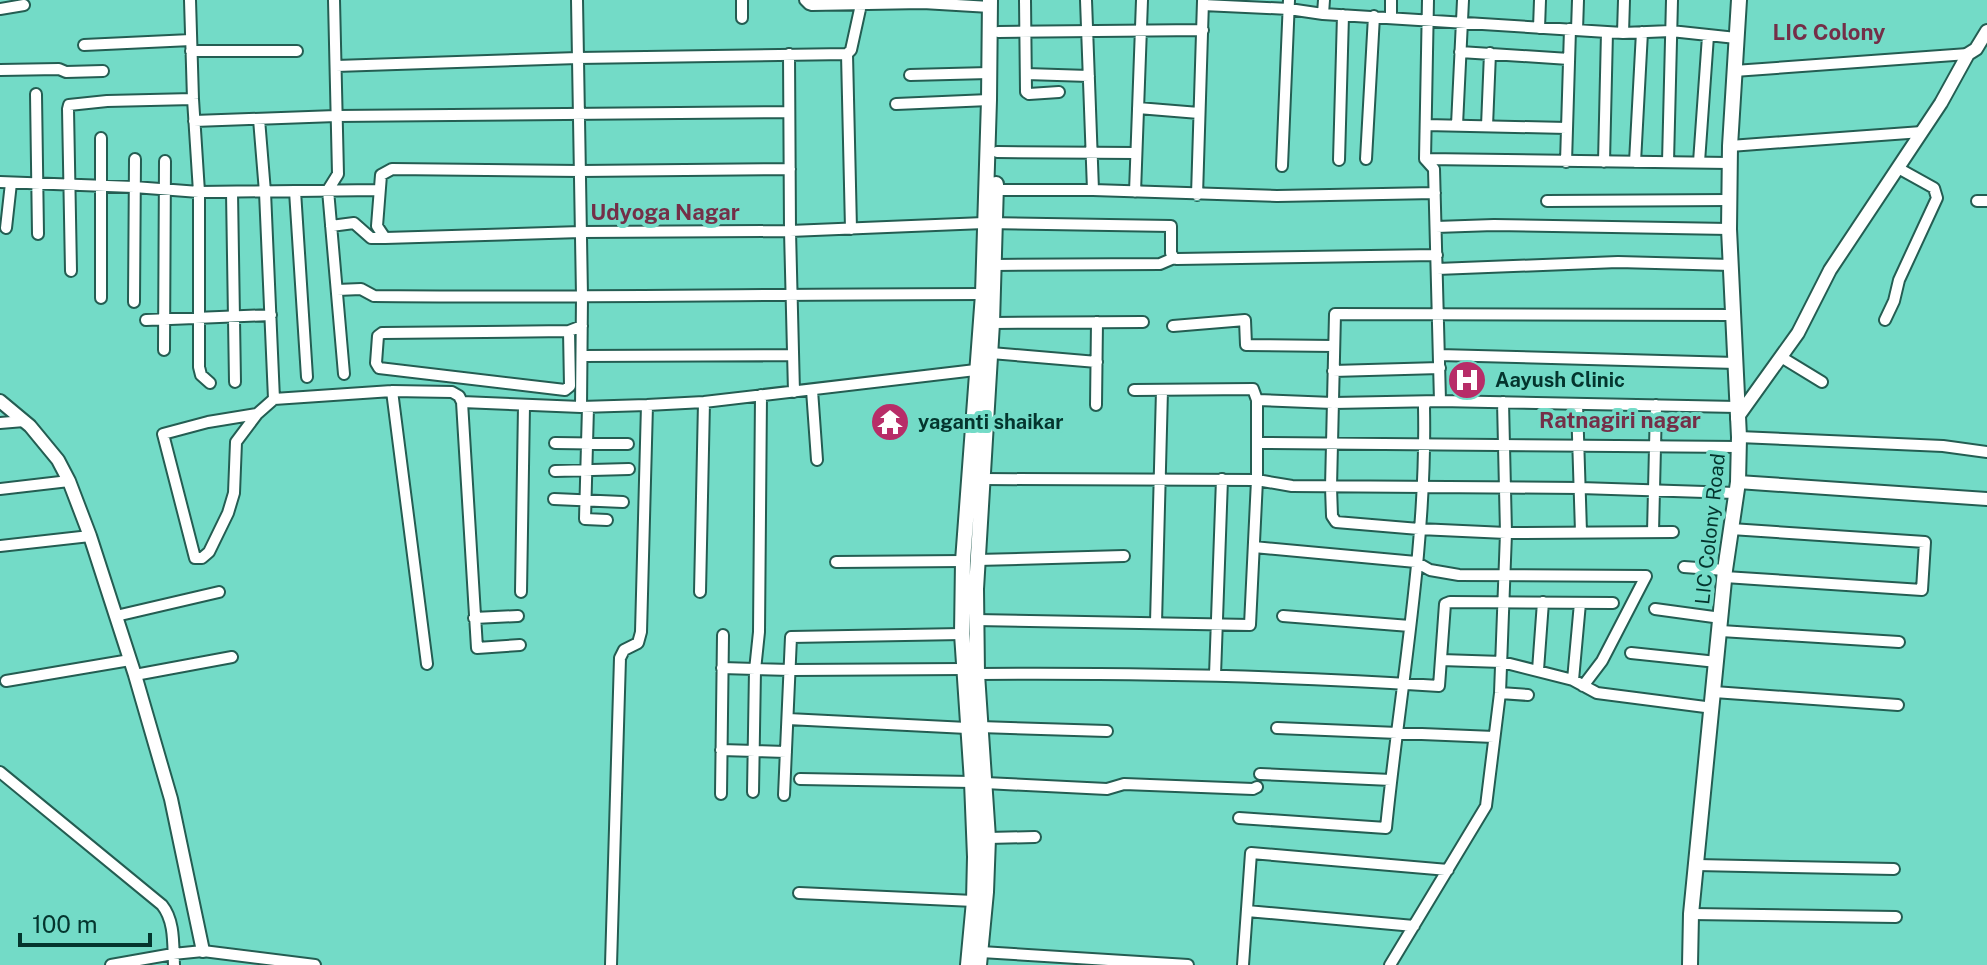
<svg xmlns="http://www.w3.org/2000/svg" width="1987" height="965" font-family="'Public Sans',sans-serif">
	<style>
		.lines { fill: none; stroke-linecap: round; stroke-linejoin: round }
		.minor-casing { stroke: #245d52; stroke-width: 14 }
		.tertiary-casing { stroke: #245d52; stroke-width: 16 }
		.secondary-casing { stroke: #245d52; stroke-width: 18 }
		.minor { stroke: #fff; stroke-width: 10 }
		.tertiary { stroke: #fff; stroke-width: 12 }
		.secondary { stroke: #fff; stroke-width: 14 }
		.labels { text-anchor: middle; stroke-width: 8; stroke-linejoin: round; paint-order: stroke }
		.poi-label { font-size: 20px; font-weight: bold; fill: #04352e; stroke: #73dbc7; text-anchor: start }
		.street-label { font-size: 20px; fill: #04352e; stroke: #73dbc7 }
		.neighbourhood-label { font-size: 22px; font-weight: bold; fill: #742f48; stroke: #73dbc7 }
	</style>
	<rect width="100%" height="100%" fill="#73dbc7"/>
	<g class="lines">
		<defs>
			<path id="minor" d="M190,0L193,99L199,192V367L201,375L210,383
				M334,0L338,174L328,190L344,374
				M577,0L582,296L581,407
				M742,0V18
				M805,0L809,4L812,5L923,3V0
				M1025,0L1026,92L1029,94L1059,92
				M1086,0L1093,190
				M1428,0L1425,159L1434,169L1440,401
				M923,3L990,7
				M1203,5L1289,9L1323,14L1623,33L1671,31L1736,38
				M0,9L24,5
				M1323,14L1324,0
				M1391,17V0
				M1539,28L1540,0
				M1577,30L1578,0
				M998,32L1203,30
				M1623,33L1624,0
				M84,45L191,40
				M191,51H297
				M1460,52L1569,59
				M789,54L790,231L794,392
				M847,54L851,229
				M336,66L578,58L847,54L851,50L862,0
				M0,70L59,69L66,72L103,71
				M1734,71L1968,54
				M1026,74L1089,76
				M910,75L989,73
				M36,94L38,234
				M896,104L989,100
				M1138,108L1199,113
				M259,119L265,192L274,399
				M194,121L336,116L789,112
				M1426,125L1567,128
				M1457,125L1463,0
				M1487,126L1490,53
				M101,138V298
				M1730,146L1922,132
				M997,152L1136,153
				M1366,159L1374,16
				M1425,159L1729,163
				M1339,160L1343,15
				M1566,162L1570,29
				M1604,162L1607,32
				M1635,162L1642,32
				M1668,162L1672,0
				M1699,162L1708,36
				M1282,166L1289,0
				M790,169L580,171L392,169L381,175L377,226L385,238L581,232L790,231L984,223L1171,226V253L1174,258L1177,259L1437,255
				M0,182L134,187L199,192L378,190
				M995,190H1093L1277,196L1435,193
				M295,191L307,377
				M232,192L235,382
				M1135,192L1142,0
				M1197,195L1203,1
				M1547,201L1730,200
				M1977,201H1987
				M331,226L354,223L371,238H385
				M1436,227L1494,225L1729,229
				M6,228L11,183
				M994,265L1160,264L1174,258
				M1437,269L1618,262L1731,265
				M71,271L68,109L69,105L107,101L193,99
				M337,290L361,289L374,296C577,298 780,294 983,294
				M134,302L135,159
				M146,320L271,315
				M1885,320L1894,301L1899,280L1937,198L1934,188L1898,168
				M992,323L1143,322
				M1173,326L1245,320L1246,345L1334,346
				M569,331L570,386L565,390L379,368L376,363L378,336L382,333L569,331L582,326
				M164,350L165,161
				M991,353L1097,362
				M1439,355L1736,363
				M582,356L793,355
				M1781,357L1822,382
				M1333,371L1440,368
				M812,390L817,460
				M392,391L427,664
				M1257,400L1333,403L1440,401L1737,407
				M462,402L477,648L520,645
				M1577,404L1581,532
				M1096,405L1097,322
				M588,407L585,519L607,520
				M257,414L236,442L234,493L228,513L209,552L202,558H195L163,434L208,422L257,414L274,399L392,391L452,392L459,396L462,402L581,407L647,405L704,402L984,369
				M0,423L24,421
				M1739,437L1943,446L1987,452
				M555,443L628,444
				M1257,443L1739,447
				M555,471L629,469
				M982,479L1257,480L1292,486L1580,488L1736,493
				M0,489L69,481
				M554,499L623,502
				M1653,532L1656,405
				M1673,532L1506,533L1419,529L1336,522L1332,516L1331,487L1335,314L1734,315
				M0,546L90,536
				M1254,547L1416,562L1430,570L1459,575L1646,576L1602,661L1583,686
				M977,560L1124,556
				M836,562L963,561
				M1684,567L1725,570
				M1725,577L1922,590L1925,542L1731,529
				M521,592L524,406
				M700,592L704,402
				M1655,609L1721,618
				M116,616L219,592
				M1283,616L1410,626
				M474,618L518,616
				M976,620L1250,625L1257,480V400L1253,389L1134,390
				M1156,623L1162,390
				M1721,631L1899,642
				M1631,653L1717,662
				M1441,660L1502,662L1573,680L1597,693L1713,708
				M722,668L791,670L964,669
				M1538,670L1543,602
				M977,674C1132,673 1285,675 1439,686L1445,604L1450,602L1613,603
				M135,675L232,657
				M1215,675L1222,479
				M1573,680L1580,603
				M6,681L130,660
				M1714,692L1898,705
				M1500,693L1528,695
				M788,719L967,728
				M980,727L1107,731
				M1277,728L1494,737
				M721,750L786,752
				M0,772L162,905C175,921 173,945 174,965
				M1260,774L1391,780
				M800,779L972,782
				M985,783L1107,789L1124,784L1253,789L1257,787
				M753,792L755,670L759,632L761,395
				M721,794L723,635
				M784,795L791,637L962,634
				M1239,818L1386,828C1400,688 1427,548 1424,407L1426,402
				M988,838L1035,837
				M1697,865L1894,869
				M799,893L974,901
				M1247,911L1414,926
				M1691,914L1896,917
				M981,952L1188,965
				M111,965L173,954L203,951L315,965
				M611,965L620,658L624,650L638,643L641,632L647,405
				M1243,965L1251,853L1448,870
				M1390,965L1486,806L1500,693L1506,533L1503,402"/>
			<path id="tertiary" d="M0,401L30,426L58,460L69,481L90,536L135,675L171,799L203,951
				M1737,418L1798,333L1830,270L1941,103L1968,54L1976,49L1987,31
				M1738,482L1987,499"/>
			<path id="secondary" d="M968,965L974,901L975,857L972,782L962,634L963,561L983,294L989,100L990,0
				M979,965L986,892L988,838L977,674L976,589L992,323L996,184
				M1690,965L1691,914L1725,570L1738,482L1739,437L1729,229L1730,146L1739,0"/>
		</defs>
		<use href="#minor" class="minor-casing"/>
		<use href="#tertiary" class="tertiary-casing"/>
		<use href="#secondary" class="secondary-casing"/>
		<use href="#minor" class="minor"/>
		<use href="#tertiary" class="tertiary"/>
		<use href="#secondary" class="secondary"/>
	</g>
	<defs>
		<symbol id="hospital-disc" viewBox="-11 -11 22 22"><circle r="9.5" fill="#b72d68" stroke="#73dbc7"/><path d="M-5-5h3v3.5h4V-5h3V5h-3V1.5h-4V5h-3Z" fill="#fff"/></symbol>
		<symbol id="temple-disc" viewBox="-11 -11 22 22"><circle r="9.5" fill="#b72d68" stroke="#73dbc7"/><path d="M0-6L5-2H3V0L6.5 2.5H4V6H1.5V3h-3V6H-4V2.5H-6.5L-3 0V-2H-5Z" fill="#fff"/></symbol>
	</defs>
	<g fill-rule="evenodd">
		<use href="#hospital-disc" x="1445" y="358" width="44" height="44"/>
		<use href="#temple-disc" x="868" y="400" width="44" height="44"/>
	</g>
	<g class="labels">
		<g class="poi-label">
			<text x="1495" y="387">Aayush Clinic</text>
			<text x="918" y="429">yaganti shaikar</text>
		</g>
		<g class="street-label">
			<text transform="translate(1710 529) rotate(-84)" y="7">LIC Colony Road</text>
		</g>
		<g class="neighbourhood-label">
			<text x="1829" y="40">LIC Colony</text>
			<text x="665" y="220">Udyoga Nagar</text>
			<text x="1620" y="428">Ratnagiri nagar</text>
		</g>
	</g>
	<path d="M20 933v12h130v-12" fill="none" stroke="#04352e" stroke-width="4"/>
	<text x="32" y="933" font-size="24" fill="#04352e" stroke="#73dbc7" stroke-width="6" paint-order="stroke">100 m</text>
</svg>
